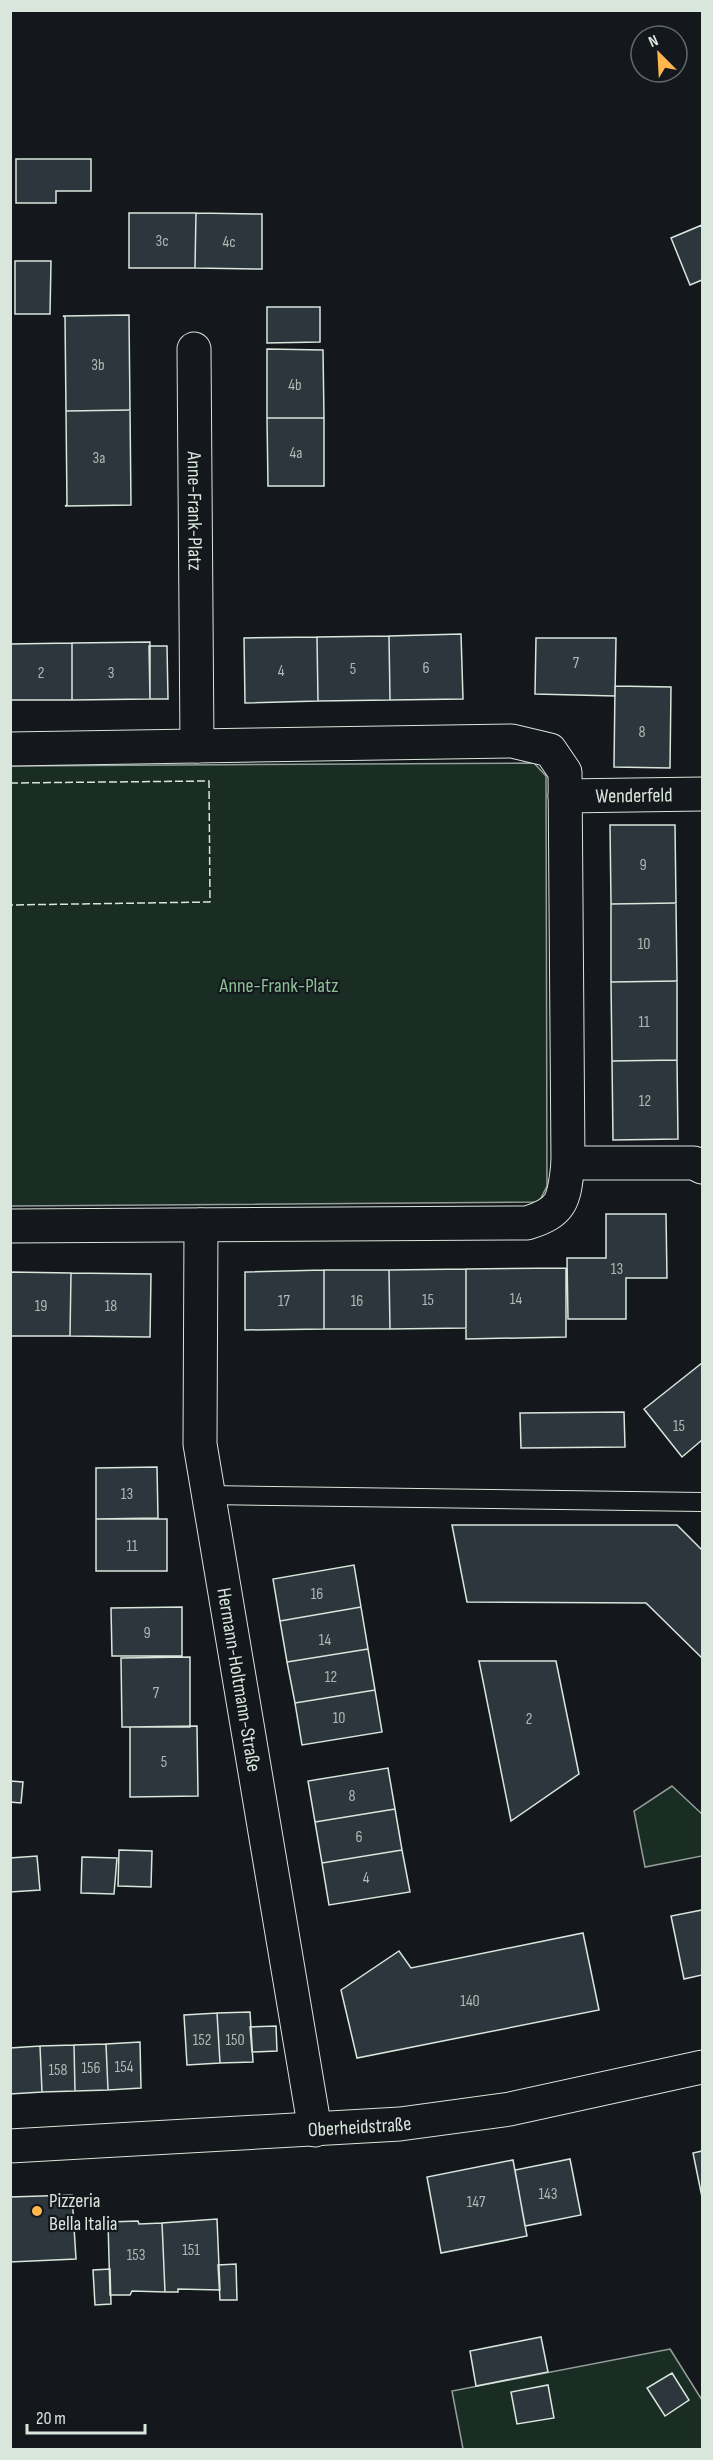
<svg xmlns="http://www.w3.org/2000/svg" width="713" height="2460" font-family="'Sofia Sans Condensed',sans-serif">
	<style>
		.green { fill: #1a2d24; stroke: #939e99; stroke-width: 1.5 }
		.building { fill: #2c363c; stroke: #d8e6dc; stroke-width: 1.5 }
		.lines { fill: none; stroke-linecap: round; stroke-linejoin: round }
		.lane-casing { stroke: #d8e6dc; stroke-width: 20 }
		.street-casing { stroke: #d8e6dc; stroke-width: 35 }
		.secondary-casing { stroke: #d8e6dc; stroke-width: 35 }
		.lane { stroke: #14181c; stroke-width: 18 }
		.street { stroke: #14181c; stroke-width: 33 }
		.secondary { stroke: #14181c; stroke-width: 33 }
		.fence { stroke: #d8e6dc; stroke-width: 1.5; stroke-dasharray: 8 3; stroke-linecap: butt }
		.poi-dot { fill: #ffb74d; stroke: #14181c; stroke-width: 2 }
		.labels { text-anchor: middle; stroke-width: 4.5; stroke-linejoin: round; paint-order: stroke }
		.number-label { font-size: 16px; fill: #adbab4 }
		.street-label { font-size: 20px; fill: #d8e6dc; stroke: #14181c }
		.park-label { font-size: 20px; fill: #8ac095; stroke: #14181c }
		.poi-label { font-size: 20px; fill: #d8e6dc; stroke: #14181c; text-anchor: start }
	</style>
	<rect width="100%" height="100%" fill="#14181c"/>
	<path class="green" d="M534,763L546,776L547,1186L539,1202L11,1206V766Z
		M672,1786L702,1814V1856L645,1867L634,1811Z
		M670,2349L702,2400V2449H463L452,2391Z"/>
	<path class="building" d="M16,159H91V191H56V203H16Z
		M129,213H196L195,268H129Z
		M196,213L262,214V269L195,268Z
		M702,225V280L690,285L671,238Z
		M15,261H51L50,314H15Z
		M267,307H320V342L267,343Z
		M129,315L130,410L66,411L65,317L63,316Z
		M267,349L323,350L324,418H267Z
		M130,410L131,505L65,506L67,505L66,411Z
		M267,418H324V486H268Z
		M461,634L463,699L390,700L389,636Z
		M389,636L390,700L318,701L317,637Z
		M317,637L318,701L245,703L244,638Z
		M536,638H616L615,696L535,694Z
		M150,642V699L72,700V643Z
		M72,643V700H10V644Z
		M149,646H167L168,699H150Z
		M615,686L671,687L670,768L614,767Z
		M610,825H675L676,903L611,904Z
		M676,903L677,981L611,982V904Z
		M677,981V1060L612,1061L611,982Z
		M677,1060L678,1139L613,1140L612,1061Z
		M606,1214H666L667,1278H626V1319H568L567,1258H606Z
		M566,1268V1337L466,1339V1269Z
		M466,1269V1328L390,1329L389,1270Z
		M324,1270H389L390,1329H324Z
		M324,1270V1329L245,1330V1272Z
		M10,1272L71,1273L70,1336H10Z
		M71,1273L151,1274L150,1337L70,1336Z
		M702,1363V1440L682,1457L644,1409Z
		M624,1412L625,1447L521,1448L520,1413Z
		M157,1467L158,1518L96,1519V1468Z
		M96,1519H167V1571H96Z
		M452,1525H677L702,1550V1658L646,1603L467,1602Z
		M354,1565L361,1607L280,1621L273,1579Z
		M182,1607V1656H112L111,1608Z
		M361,1607L368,1649L287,1662L280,1621Z
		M368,1649L375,1690L295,1703L287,1662Z
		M190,1657V1727H122L121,1658Z
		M479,1661H556L579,1774L511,1821Z
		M375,1690L382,1732L302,1745L295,1703Z
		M197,1726L198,1796L130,1797V1727Z
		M388,1768L395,1809L315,1822L308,1781Z
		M10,1781L23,1782L21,1803L10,1802Z
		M395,1809L402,1850L322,1863L315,1822Z
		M119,1850L152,1851L151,1887L118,1886Z
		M402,1850L410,1892L329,1905L322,1863Z
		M37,1856L40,1890L10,1892V1858Z
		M82,1857L117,1858L114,1894L81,1893Z
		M702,1910V1975L684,1979L671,1916Z
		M583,1933L599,2010L357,2058L341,1990L399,1951L411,1968Z
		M250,2012L253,2062L220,2063L217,2013Z
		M217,2013L220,2063L187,2065L184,2015Z
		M276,2026L277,2051L252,2052L250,2027Z
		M140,2042L141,2088L108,2090L106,2044Z
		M106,2044L108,2090L75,2091L74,2045Z
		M74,2045L75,2091L42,2092L40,2046Z
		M40,2046L42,2092L10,2094V2048Z
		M702,2151V2197L693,2153Z
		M570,2159L581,2215L525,2226L515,2170Z
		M513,2160L527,2236L441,2253L427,2177Z
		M72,2195L76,2259L10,2262V2197Z
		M217,2219L220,2290L178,2289V2292H165L162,2223Z
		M138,2221L139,2224L162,2223L165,2292L132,2291L130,2295H110L108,2222Z
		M236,2264L237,2300H220L218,2265Z
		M110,2269L111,2304L95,2305L93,2270Z
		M541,2337L548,2372L476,2386L470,2351Z
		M672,2373L689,2400L665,2416L647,2388Z
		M548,2385L554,2418L517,2424L511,2392Z"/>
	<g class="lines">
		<defs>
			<path id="lane" d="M209,1495L702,1502"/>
			<g id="street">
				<path id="s1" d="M194,349L197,746"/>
				<path d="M10,749L512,741L550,750L565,772L568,1163C564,1199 564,1212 527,1223L10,1226"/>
				<path id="s2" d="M565,796L702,794"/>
				<path d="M568,1163H694L702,1167"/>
				<path id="s3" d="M201,1225L200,1444L315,2130"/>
			</g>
			<g id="secondary">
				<path id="s4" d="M10,2146L400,2124L510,2109L702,2067"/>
			</g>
		</defs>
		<use href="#lane" class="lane-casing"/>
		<use href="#street" class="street-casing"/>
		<use href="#secondary" class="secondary-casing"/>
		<use href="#lane" class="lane"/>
		<use href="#street" class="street"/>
		<use href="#secondary" class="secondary"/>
		<path class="fence" d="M10,783L209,781L210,902L10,905"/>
	</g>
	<circle class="poi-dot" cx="37" cy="2211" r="6"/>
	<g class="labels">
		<g class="number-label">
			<text x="162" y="246">3c</text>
			<text x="229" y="247">4c</text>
			<text x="98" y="370">3b</text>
			<text x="295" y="390">4b</text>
			<text x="296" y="458">4a</text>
			<text x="99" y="463">3a</text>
			<text x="576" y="668">7</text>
			<text x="426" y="673">6</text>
			<text x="353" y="674">5</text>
			<text x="281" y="676">4</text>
			<text x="41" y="678">2</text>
			<text x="111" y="678">3</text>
			<text x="642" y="737">8</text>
			<text x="643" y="870">9</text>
			<text x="644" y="949">10</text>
			<text x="644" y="1027">11</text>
			<text x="645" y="1106">12</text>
			<text x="617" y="1274">13</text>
			<text x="516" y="1304">14</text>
			<text x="428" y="1305">15</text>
			<text x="284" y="1306">17</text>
			<text x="357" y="1306">16</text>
			<text x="41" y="1311">19</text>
			<text x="111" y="1311">18</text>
			<text x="679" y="1431">15</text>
			<text x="127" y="1499">13</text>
			<text x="132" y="1551">11</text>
			<text x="317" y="1599">16</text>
			<text x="147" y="1638">9</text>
			<text x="325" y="1645">14</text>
			<text x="331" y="1682">12</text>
			<text x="156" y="1698">7</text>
			<text x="339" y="1723">10</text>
			<text x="529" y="1724">2</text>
			<text x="164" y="1767">5</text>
			<text x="352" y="1801">8</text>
			<text x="359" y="1842">6</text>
			<text x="366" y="1883">4</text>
			<text x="470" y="2006">140</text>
			<text x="202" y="2045">152</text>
			<text x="235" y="2045">150</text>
			<text x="124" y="2072">154</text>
			<text x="91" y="2073">156</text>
			<text x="58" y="2075">158</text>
			<text x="548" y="2199">143</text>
			<text x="476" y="2207">147</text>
			<text x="191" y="2255">151</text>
			<text x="136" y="2260">153</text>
		</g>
		<g class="street-label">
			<text dy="7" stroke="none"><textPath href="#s1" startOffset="162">Anne-Frank-Platz</textPath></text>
			<text dy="7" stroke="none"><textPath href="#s2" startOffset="69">Wenderfeld</textPath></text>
			<text dy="7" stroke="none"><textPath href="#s3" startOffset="458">Hermann-Holtmann-Straße</textPath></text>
			<text dy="7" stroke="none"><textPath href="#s4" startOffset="350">Oberheidstraße</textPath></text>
		</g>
		<g class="park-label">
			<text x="279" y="992">Anne-Frank-Platz</text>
		</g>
		<g class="poi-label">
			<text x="49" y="2207">Pizzeria<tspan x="49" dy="23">Bella Italia</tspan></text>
		</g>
	</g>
	<rect width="713" height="2460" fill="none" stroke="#d8e6dc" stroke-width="24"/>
	<g transform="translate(659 54) rotate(336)"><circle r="28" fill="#14181c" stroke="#626a69" stroke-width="1.5"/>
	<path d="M0-4.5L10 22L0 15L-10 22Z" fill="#ffb74d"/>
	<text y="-9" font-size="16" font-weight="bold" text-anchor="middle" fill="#d8e6dc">N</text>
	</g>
	<path d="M27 2424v9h118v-9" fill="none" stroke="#d8e6dc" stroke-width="3"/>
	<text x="36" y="2424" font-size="18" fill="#d8e6dc" stroke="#14181c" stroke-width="4.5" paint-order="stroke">20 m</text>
</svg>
